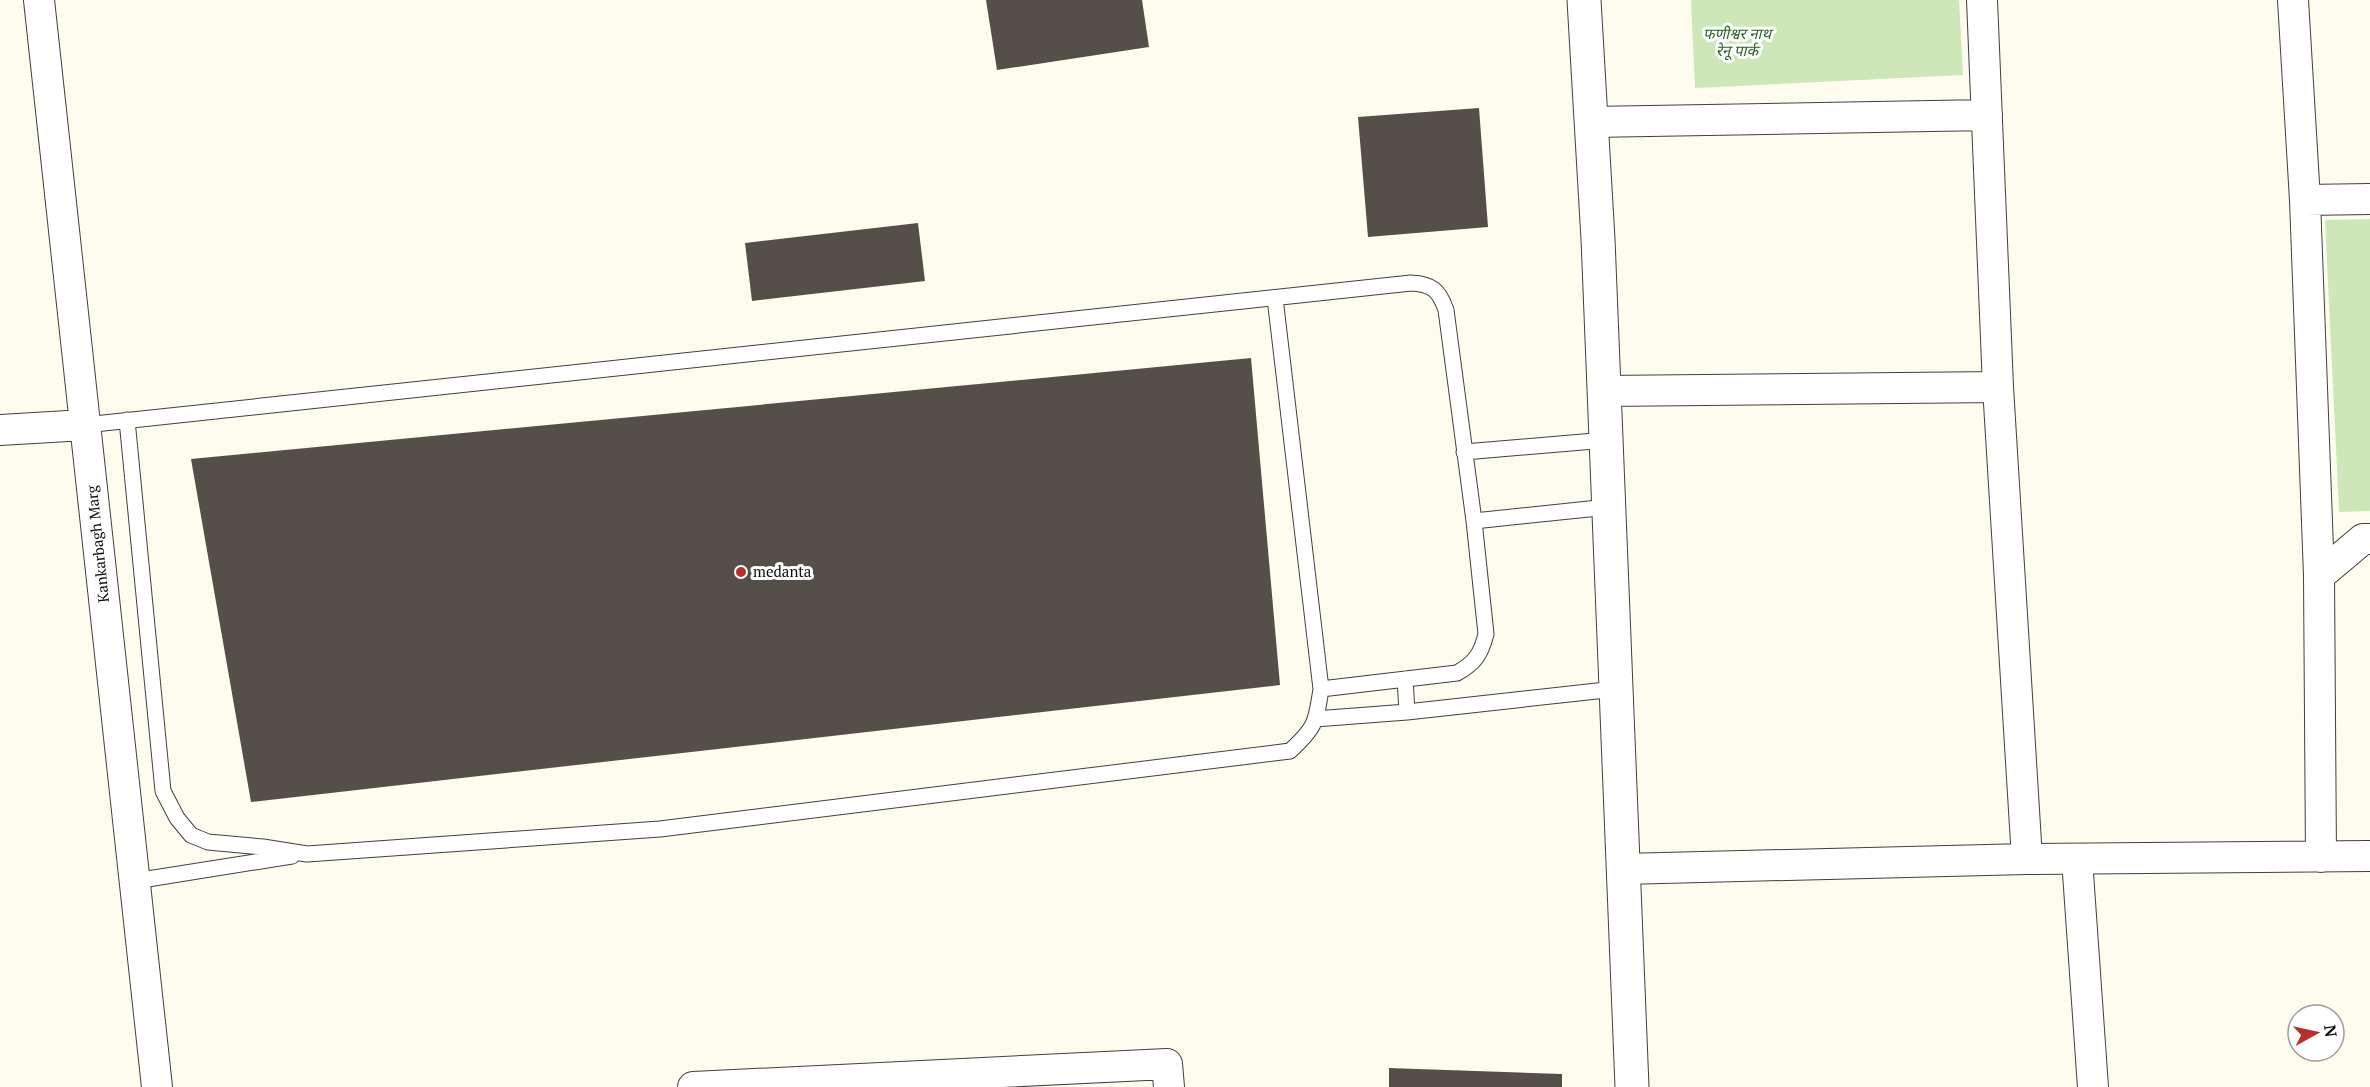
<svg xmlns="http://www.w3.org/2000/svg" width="2370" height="1087" font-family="'PT Serif','Noto Sans Devanagari',serif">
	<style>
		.green { fill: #cde7b9 }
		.building { fill: #554f4a }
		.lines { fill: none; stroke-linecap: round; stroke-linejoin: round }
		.service-casing { stroke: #404040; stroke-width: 17 }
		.minor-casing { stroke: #404040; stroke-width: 32 }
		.tertiary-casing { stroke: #404040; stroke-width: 35 }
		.service { stroke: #fff; stroke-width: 15 }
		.minor { stroke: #fff; stroke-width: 30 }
		.tertiary { stroke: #fff; stroke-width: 33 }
		.poi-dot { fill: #b72f2b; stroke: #fff; stroke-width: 2 }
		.labels { text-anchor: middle; stroke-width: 6; stroke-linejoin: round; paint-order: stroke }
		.park-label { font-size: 15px; font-style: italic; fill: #286220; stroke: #fff }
		.street-label { font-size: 15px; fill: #0d0d0d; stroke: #fff }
		.poi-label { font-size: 15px; fill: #0d0d0d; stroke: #fff; text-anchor: start }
	</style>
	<rect width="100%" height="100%" fill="#fefcee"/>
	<path class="green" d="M1691,0H1959L1963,75L1695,88Z
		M2370,219V511L2339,512L2325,220Z"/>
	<path class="building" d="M986,0H1142L1149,47L997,70Z
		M1479,108L1488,227L1368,237L1358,117Z
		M918,223L925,281L752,301L745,243Z
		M1251,358L1280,685L251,802L191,459Z
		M1389,1068L1562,1074V1087H1389Z"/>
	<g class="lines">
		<defs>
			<path id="service" d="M127,420L163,791L177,818L191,835L208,842L263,847L307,854L660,829L1290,751C1315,728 1316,723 1321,689L1275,298
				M85,425L1411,283C1432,284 1439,290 1446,310L1474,521L1486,634C1481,654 1475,663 1457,673L1321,689
				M1464,452L1606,440
				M1474,521L1608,507
				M1407,712L1615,689
				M1315,719L1407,712L1405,679
				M135,881L292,856"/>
			<path id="minor" d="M39,0L157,1087
				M1982,0L1998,387L2027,859
				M2293,0L2305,200L2319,576
				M1591,122L1987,115
				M2305,200L2370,199
				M1604,391L1998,387
				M0,430L85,425
				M2321,857L2319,576L2363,539H2370
				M2077,859L2093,1087
				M1623,869L2027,859L2370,856
				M693,1087L1167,1064L1169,1087"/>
			<path id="tertiary" d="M1584,0L1598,239L1632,1087"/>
		</defs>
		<use href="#service" class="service-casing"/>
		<use href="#minor" class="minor-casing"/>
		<use href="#tertiary" class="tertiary-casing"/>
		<use href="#service" class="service"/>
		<use href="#minor" class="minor"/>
		<use href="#tertiary" class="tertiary"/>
	</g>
	<circle class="poi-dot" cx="741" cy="572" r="6"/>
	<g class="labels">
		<g class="park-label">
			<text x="1737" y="39">फणीश्वर नाथ<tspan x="1737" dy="17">रेनू पार्क</tspan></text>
		</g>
		<g class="street-label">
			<text transform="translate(98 544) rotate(-96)" y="5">Kankarbagh Marg</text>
		</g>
		<g class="poi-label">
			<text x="753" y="577">medanta</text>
		</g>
	</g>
	<g transform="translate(2316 1033) rotate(82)"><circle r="28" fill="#ffffff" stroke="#9e9e9e" stroke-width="1.5"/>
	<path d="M0-4.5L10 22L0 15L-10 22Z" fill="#b72f2b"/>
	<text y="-9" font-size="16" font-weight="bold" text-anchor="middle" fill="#0d0d0d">N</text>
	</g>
</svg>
